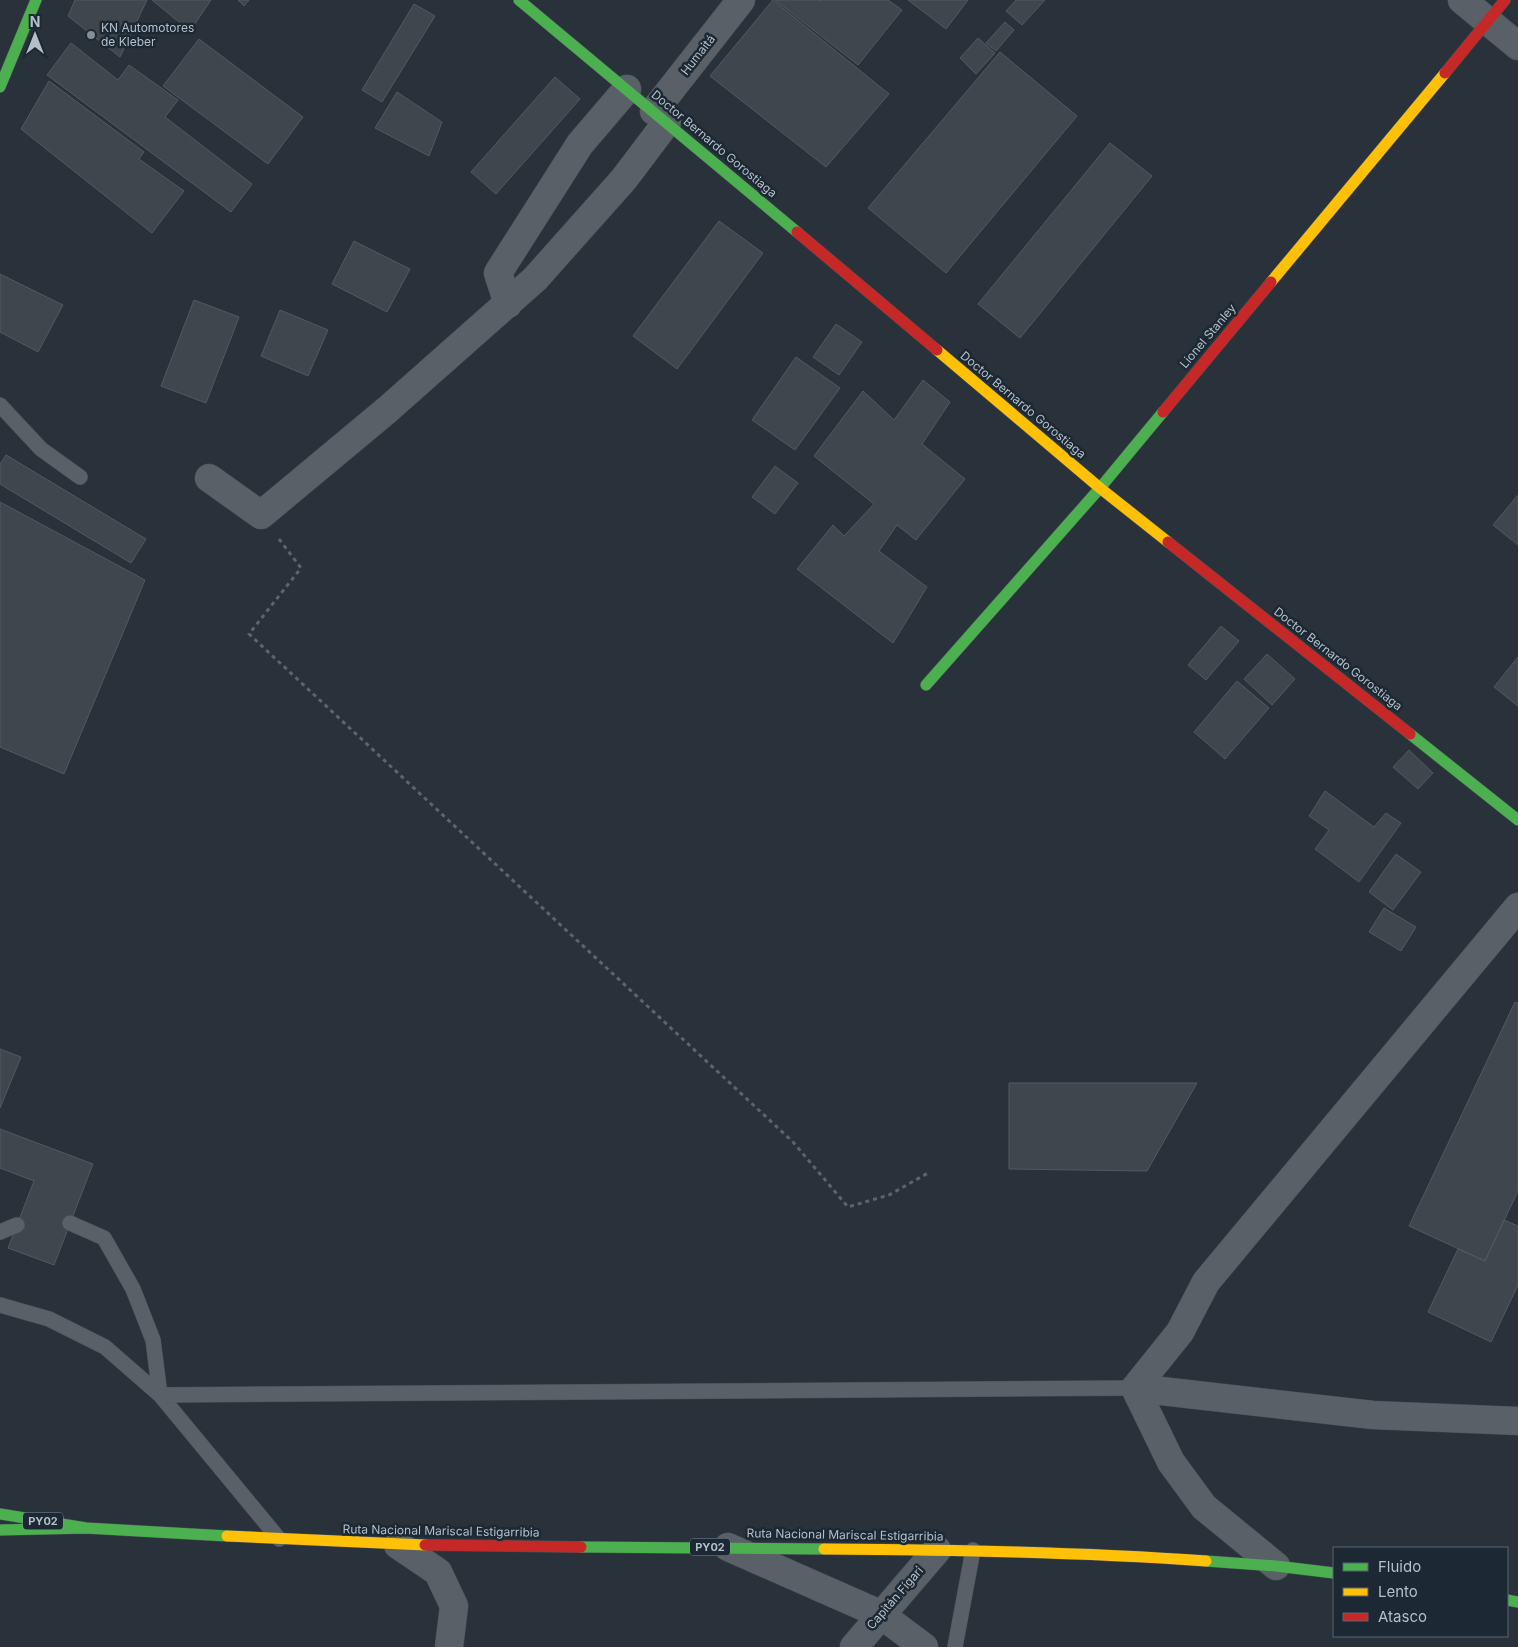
<svg xmlns="http://www.w3.org/2000/svg" width="1518" height="1647" font-family="Inter,sans-serif">
	<style>
		.building { fill: #3f464d; stroke: #515a60 }
		.lines { fill: none; stroke-linecap: round; stroke-linejoin: round }
		.lane-casing { stroke: #484e54; stroke-width: 16 }
		.street-casing { stroke: #484e54; stroke-width: 29 }
		.fast-casing { stroke: #484e54; stroke-width: 12 }
		.slow-casing { stroke: #484e54; stroke-width: 12 }
		.jam-casing { stroke: #484e54; stroke-width: 12 }
		.path { stroke: #5d646a; stroke-width: 3; stroke-dasharray: 4 4; stroke-linecap: butt }
		.lane { stroke: #5a6067; stroke-width: 15 }
		.street { stroke: #5a6067; stroke-width: 28 }
		.fast { stroke: #4caf50; stroke-width: 11 }
		.slow { stroke: #ffc107; stroke-width: 11 }
		.jam { stroke: #c62828; stroke-width: 11 }
		.poi-dot { fill: #838e98; stroke: #1c2934; stroke-width: 2 }
		.labels { text-anchor: middle; stroke-width: 5; stroke-linejoin: round; paint-order: stroke }
		.shield { fill: #1c2934; stroke: #86929d; stroke-width: 1 }
		.shield-label { font-size: 11px; font-weight: bold; fill: #b4bfca }
		.poi-label { font-size: 12px; fill: #b4bfca; stroke: #1c2934; text-anchor: start }
		.street-label { font-size: 12px; fill: #b4bfca; stroke: #1c2934 }
	</style>
	<rect width="100%" height="100%" fill="#29323a"/>
	<path class="building" d="M75,0H147L120,57L68,16Z
		M152,0H211L190,31Z
		M238,0H249L244,6Z
		M773,0L889,94L826,167L710,76Z
		M775,0H819L820,1L821,0H888L902,10L858,65Z
		M908,0H968L946,29Z
		M1016,0H1045L1022,25L1006,11Z
		M414,4L435,16L382,102L362,90Z
		M1005,22L1014,30L996,51L986,43Z
		M978,38L995,53L976,74L960,58Z
		M199,39L303,117L268,164L163,86Z
		M71,43L118,80L129,65L178,100L165,117L252,184L231,212L47,75Z
		M1000,52L1077,116L946,273L868,208Z
		M555,77L580,99L496,194L471,172Z
		M49,81L144,152L139,159L184,191L152,233L21,129Z
		M397,92L442,122L429,156L375,128Z
		M1110,143L1152,176L1020,338L978,304Z
		M719,221L763,253L677,369L633,336Z
		M354,241L410,269L387,312L332,284Z
		M0,274L63,305L38,352L0,332Z
		M194,300L239,317L206,403L161,386Z
		M280,310L328,330L308,376L261,356Z
		M836,324L862,342L839,375L813,357Z
		M796,357L840,388L795,450L752,420Z
		M923,380L950,402L922,444L965,479L916,540L897,525L879,551L927,587L893,643L797,569L833,525L844,536L874,504L814,456L863,391L894,420Z
		M6,455L146,539L131,563L0,484V464Z
		M775,466L798,483L775,514L752,497Z
		M1518,495V545L1493,525Z
		M0,502L145,580L64,774L0,747Z
		M1221,626L1239,641L1206,680L1188,665Z
		M1267,654L1295,679L1272,705L1244,679Z
		M1518,657V706L1494,687Z
		M1237,681L1269,708L1225,759L1194,732Z
		M1409,750L1433,773L1418,789L1393,767Z
		M1325,791L1374,827L1386,813L1401,823L1359,882L1315,849L1329,830L1309,816Z
		M1396,854L1421,872L1393,910L1369,892Z
		M1384,908L1416,927L1401,951L1369,932Z
		M1515,1002L1518,1003V1191L1485,1261L1409,1226Z
		M0,1049L21,1057L0,1108Z
		M1009,1083H1197L1147,1171L1009,1169Z
		M0,1129L93,1164L54,1265L8,1248L34,1181L0,1168Z
		M1504,1220L1518,1226V1285L1491,1342L1428,1312L1458,1249L1485,1261Z"/>
	<g class="lines">
		<defs>
			<path id="lane" d="M0,405L41,449L80,477
				M70,1223L104,1238L133,1289L153,1340L160,1395L1135,1388
				M0,1232L17,1225
				M0,1305L49,1319L105,1347L160,1395L279,1539
				M955,1647L973,1550"/>
			<path id="street" d="M1462,0L1518,46
				M654,111L741,0
				M508,304L498,273L580,144L627,89
				M209,478L261,515L387,410L535,279L624,179L667,122
				M1135,1388L1373,1415L1518,1421
				M398,1545L438,1572L454,1606L449,1647
				M728,1547L880,1614L924,1647
				M1276,1566L1204,1507L1171,1462L1135,1388L1180,1332L1206,1282L1518,907
				M854,1647L937,1550"/>
			<path id="fast" d="M519,0L797,232
				M0,87L36,0
				M926,685L1100,488L1163,412
				M1410,734L1518,820
				M0,1514L86,1528
				M0,1530L86,1528L227,1536
				M581,1547L824,1549
				M1206,1561L1276,1566L1334,1573
				M1507,1600L1518,1602"/>
			<path id="slow" d="M1271,282L1445,73
				M937,350L1100,488L1168,542
				M227,1536L425,1545
				M824,1549C952,1550 1079,1552 1206,1561"/>
			<path id="jam" d="M1445,73L1505,0
				M797,232L937,350
				M1163,412L1271,282
				M1168,542L1410,734
				M425,1545L581,1547"/>
		</defs>
		<use href="#lane" class="lane-casing"/>
		<use href="#street" class="street-casing"/>
		<use href="#fast" class="fast-casing"/>
		<use href="#slow" class="slow-casing"/>
		<use href="#jam" class="jam-casing"/>
		<path class="path" d="M279,539L301,568L249,634L793,1142L848,1207L889,1195L928,1173"/>
		<use href="#lane" class="lane"/>
		<use href="#street" class="street"/>
		<use href="#fast" class="fast"/>
		<use href="#slow" class="slow"/>
		<use href="#jam" class="jam"/>
	</g>
	<circle class="poi-dot" cx="91" cy="35" r="5"/>
	<g class="labels">
		<g class="shield">
			<rect x="23" y="1512.5" width="40" height="17" rx="4"/>
			<rect x="690" y="1538.5" width="40" height="17" rx="4"/>
		</g>
		<g class="shield-label">
			<text x="43" y="1525">PY02</text>
			<text x="710" y="1551">PY02</text>
		</g>
		<g class="poi-label">
			<text x="101" y="32">KN Automotores<tspan x="101" dy="14">de Kleber</tspan></text>
		</g>
		<g class="street-label">
			<text transform="translate(698 55) rotate(-52)" y="4">Humaitá</text>
			<text transform="translate(714 144) rotate(40)" y="4">Doctor Bernardo Gorostiaga</text>
			<text transform="translate(1208 336) rotate(-50)" y="4">Lionel Stanley</text>
			<text transform="translate(1023 405) rotate(40)" y="4">Doctor Bernardo Gorostiaga</text>
			<text transform="translate(1338 659) rotate(38)" y="4">Doctor Bernardo Gorostiaga</text>
			<text transform="translate(441 1531) rotate(1)" y="4">Ruta Nacional Mariscal Estigarribia</text>
			<text transform="translate(845 1535) rotate(1)" y="4">Ruta Nacional Mariscal Estigarribia</text>
			<text transform="translate(895 1598) rotate(-49)" y="4">Capitán Figari</text>
		</g>
	</g>
	<rect x="1333" y="1547" width="175" height="90" fill="#1c2934" stroke="#596570"/>
	<rect x="1343" y="1563" width="25" height="8" fill="#4caf50" stroke="#596570"/>
	<text x="1378" y="1572" font-size="15" fill="#b4bfca">Fluido</text>
	<rect x="1343" y="1588" width="25" height="8" fill="#ffc107" stroke="#596570"/>
	<text x="1378" y="1597" font-size="15" fill="#b4bfca">Lento</text>
	<rect x="1343" y="1613" width="25" height="8" fill="#c62828" stroke="#596570"/>
	<text x="1378" y="1622" font-size="15" fill="#b4bfca">Atasco</text>
	<g transform="translate(35 35)" stroke="#1c2934" stroke-width="4" paint-order="stroke">
	<path d="M0-4L9 19L0 12L-9 19Z" fill="#b4bfca"/>
	<text y="-8" font-size="14" font-weight="bold" text-anchor="middle" fill="#b4bfca">N</text>
	</g>
</svg>
